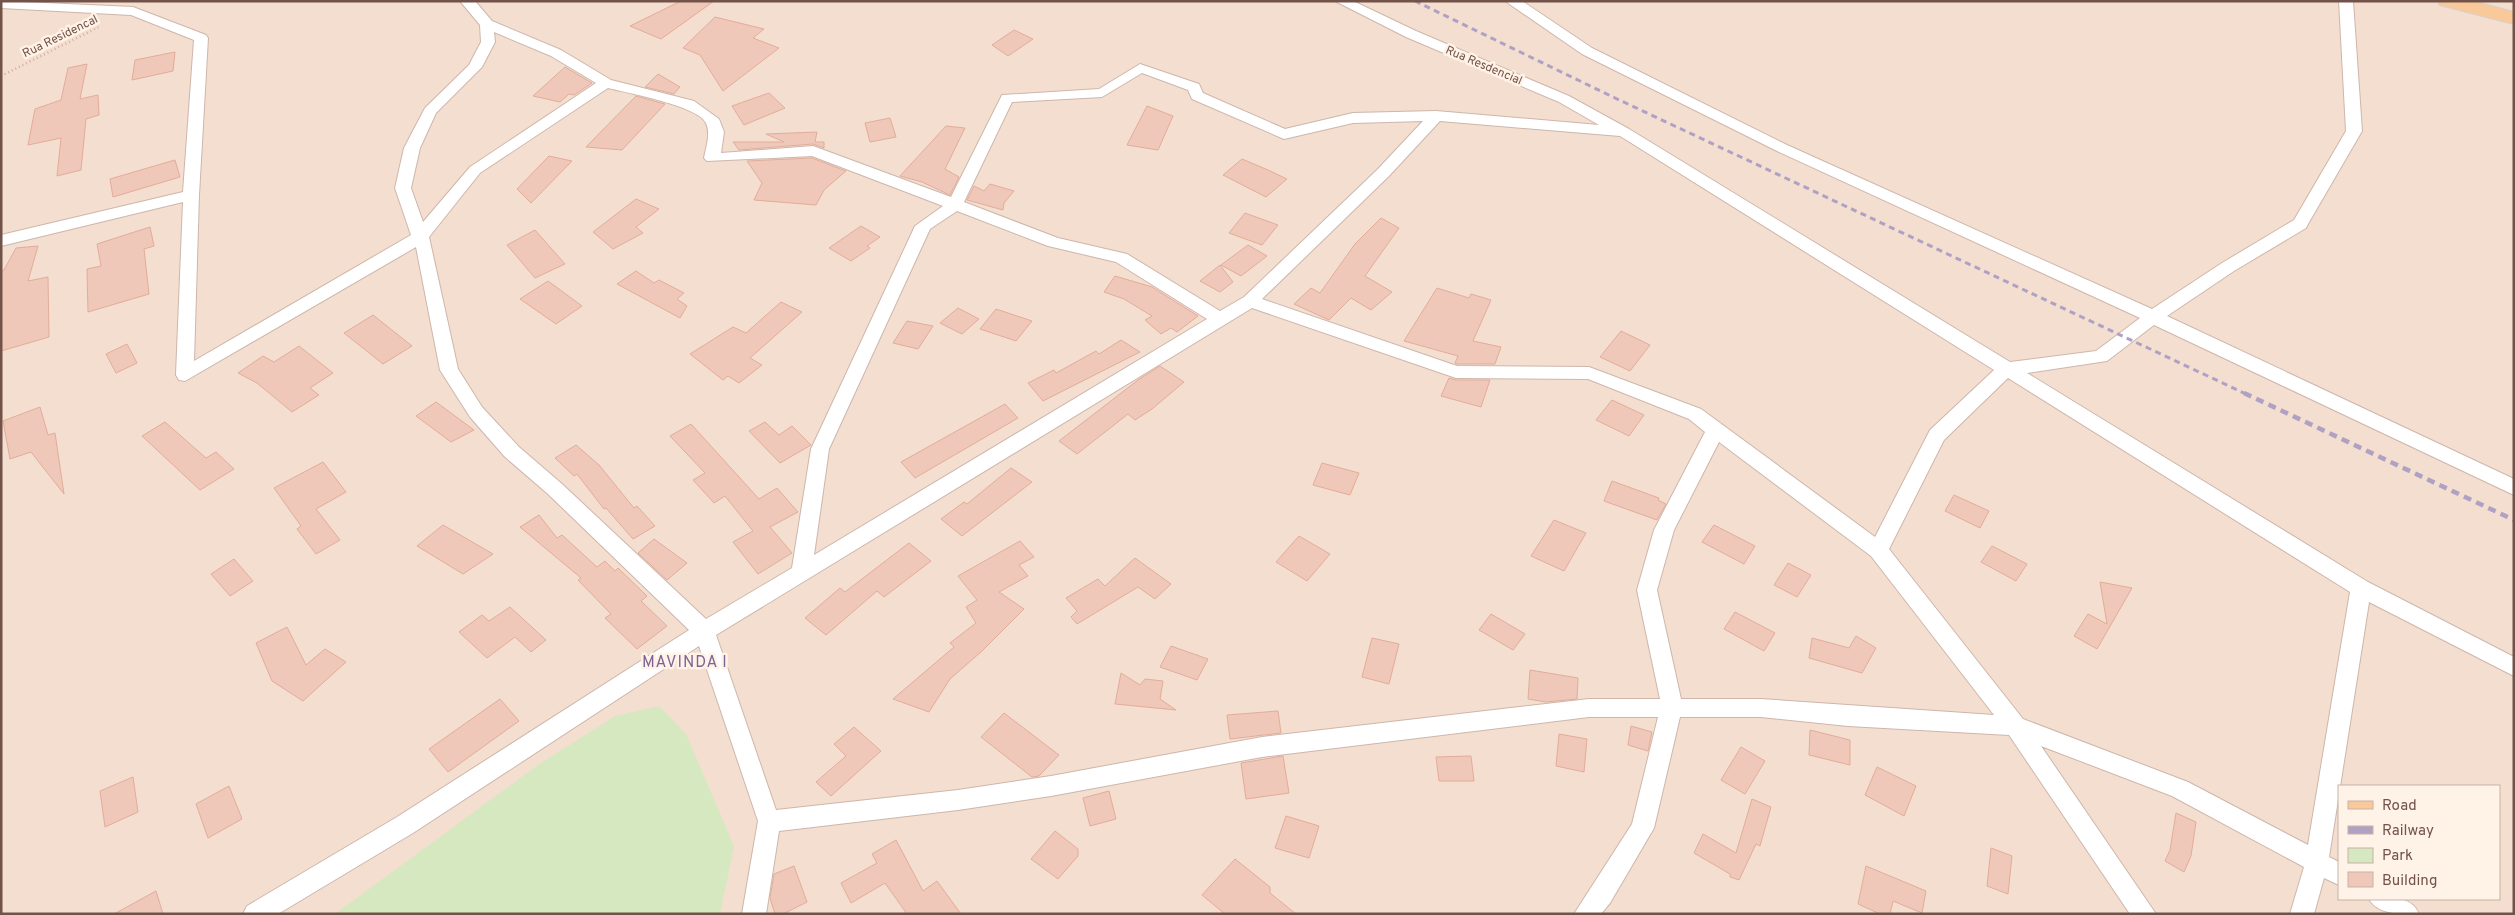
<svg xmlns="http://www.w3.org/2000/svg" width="2515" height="915" font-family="Overpass,sans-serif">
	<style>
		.residential { fill: #f3decf; fill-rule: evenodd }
		.green { fill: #d6e8c0 }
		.building { fill: #f0c8b9; stroke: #e2ac9a }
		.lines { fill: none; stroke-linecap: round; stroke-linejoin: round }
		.minor-casing { stroke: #ceb6ab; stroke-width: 2 }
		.primary-casing { stroke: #d8cfcc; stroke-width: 2 }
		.path { stroke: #d5ab9d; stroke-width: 2.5; stroke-dasharray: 1 3; stroke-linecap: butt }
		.minor { fill: #fff; fill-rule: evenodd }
		.primary { fill: #f9c99a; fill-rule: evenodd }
		.rail-far1 { stroke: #afa1c4; stroke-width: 3; stroke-dasharray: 6 4.5; stroke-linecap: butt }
		.rail { stroke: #afa1c4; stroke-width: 4.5; stroke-dasharray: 8 5.5; stroke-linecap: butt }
		.labels { text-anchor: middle; stroke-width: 5; stroke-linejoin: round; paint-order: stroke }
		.far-street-label { font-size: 12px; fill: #725249; stroke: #fff2e6 }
		.neighbourhood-label { font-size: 16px; letter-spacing: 1px; fill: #7e6495; stroke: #fff2e6 }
	</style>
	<rect width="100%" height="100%" fill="#fbeee1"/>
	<path class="residential" d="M1,1H2514V914H1ZM2339,786H2499V899H2339Z"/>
	<path class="green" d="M659,706L686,734L734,846L720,914H335L538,765L615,716Z"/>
	<path class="building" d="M681,1H714L661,39L630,26Z
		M715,17L764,29L753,38L779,48L723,91L700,55L683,48Z
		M1014,30L1033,39L1008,56L992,45Z
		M175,52L173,71L132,80L135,60Z
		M87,64L80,99L98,95L99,115L86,119L81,170L57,176L61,138L28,145L35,109L61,100L68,68Z
		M565,67L592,83L574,95L569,94L560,102L533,96Z
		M658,74L680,87L674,94L645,87Z
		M769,93L785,108L744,125L732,106Z
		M636,96L665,104L622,150L586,147Z
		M1147,106L1173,116L1158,150L1127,145Z
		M890,118L896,137L870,142L865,123Z
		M946,126L965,128L945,169L959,177L950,195L922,182L900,176Z
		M817,132L815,142H824V148L813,144L739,150L733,142H784L766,134Z
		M549,156L572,161L531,203L517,189Z
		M812,158L846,171L824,190L816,205L754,200L762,183L747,161Z
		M1242,159L1268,170L1287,179L1266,197L1223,175Z
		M175,160L180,177L113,197L110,179Z
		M990,184L1014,191L1004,203L1003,210L967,200L974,186L984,191Z
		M636,199L659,209L636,227L643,233L613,249L593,232Z
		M1245,213L1278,225L1262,245L1229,233Z
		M1381,218L1399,228L1365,276L1392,292L1371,310L1351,298L1329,320L1294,304L1311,288L1320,293L1355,244Z
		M861,226L880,237L867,246L870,248L851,261L829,248Z
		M150,227L154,246L144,249L149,294L88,312L87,269L101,266L97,244Z
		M535,230L565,264L535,278L507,245Z
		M1248,245L1267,256L1241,276L1221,265Z
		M38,246L28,281L48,277L49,337L1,351V271L4,270L16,248Z
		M1220,265L1233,282L1220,292L1200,281Z
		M636,271L654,283L659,280L684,293L677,299L687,306L680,318L617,284Z
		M1115,276L1152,287L1198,316L1177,332L1171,328L1161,334L1145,320L1152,316L1124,299L1104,292Z
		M548,281L582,306L556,324L520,299Z
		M1437,288L1469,298L1471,294L1491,300L1473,341L1501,347L1495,364H1457L1455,363L1458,356L1404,341Z
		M781,302L802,312L750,358L762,365L739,383L728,376L723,380L690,354L733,327L746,333Z
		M958,308L979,319L962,334L940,323Z
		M996,309L1032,321L1016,341L980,329Z
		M373,315L412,346L383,364L344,333Z
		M907,321L933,326L918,349L893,343Z
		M1621,331L1650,345L1630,371L1600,357Z
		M1121,340L1140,352L1043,401L1028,383L1054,370L1056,373L1096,351L1099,354Z
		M127,344L137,363L116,373L106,354Z
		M299,346L333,373L310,388L319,395L292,412L257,383L238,373L263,356L274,362Z
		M1160,366L1184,382L1152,409L1135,420L1128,414L1077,454L1059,441L1138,380Z
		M1449,378L1456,380H1490L1481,407L1441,396Z
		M1612,400L1644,415L1629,436L1596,420Z
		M436,402L474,430L451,442L416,416Z
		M1005,404L1018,418L915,478L901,462Z
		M40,407L48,435L55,433L64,494L31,452L10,459L3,421Z
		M165,422L206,458L216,452L234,469L200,490L142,436Z
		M765,422L779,435L792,426L811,445L780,463L749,431Z
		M691,424L759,499L777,488L798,512L770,527L792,553L758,574L733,542L753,531L725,496L714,503L693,480L705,473L670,436Z
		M576,445L599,465L634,508L637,506L655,526L633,539L606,508L604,509L577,474L574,476L555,458Z
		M323,462L346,492L316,509L340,540L316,554L297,529L301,526L274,488Z
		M1322,463L1359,473L1350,495L1313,485Z
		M1011,468L1032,482L962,536L941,519L964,502L967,504Z
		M1612,481L1659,498L1658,500L1666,504L1657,520L1604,501Z
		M1954,495L1989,511L1980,528L1945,511Z
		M539,515L557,538L562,535L597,567L605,561L615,571L618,568L647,596L641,601L667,626L637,649L605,618L611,614L578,580L581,578L520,527Z
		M1554,520L1586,533L1564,571L1531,556Z
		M443,525L493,554L463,574L417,546Z
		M1714,525L1755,546L1744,564L1702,542Z
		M1299,536L1330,554L1307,581L1276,562Z
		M654,539L687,563L667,580L638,553Z
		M1020,541L1034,557L1019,565L1028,576L999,592L1024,609L982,651L950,679L929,712L893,699L954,647L950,643L976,623L966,607L977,600L958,576Z
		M909,543L931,561L884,597L877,591L826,635L805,618L840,588L845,592Z
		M1992,546L2027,564L2016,581L1981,562Z
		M1135,558L1171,584L1155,599L1138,587L1077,624L1071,617L1077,611L1066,598L1098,579L1105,586Z
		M234,559L253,581L230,596L211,574Z
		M1788,563L1811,575L1797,597L1774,585Z
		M2100,582L2132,588L2097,649L2074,636L2088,614L2107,624Z
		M510,607L546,640L531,652L515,637L487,658L459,632L482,615L489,621Z
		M1735,612L1775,633L1764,651L1724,629Z
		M1491,614L1525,634L1513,650L1479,630Z
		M287,627L306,665L325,649L346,662L303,701L272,681L256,643Z
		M1856,636L1876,648L1862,673L1809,658L1812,638L1849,648Z
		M1372,638L1399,644L1389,684L1362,677Z
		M1171,646L1208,659L1197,680L1160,667Z
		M1530,670L1578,678L1577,699L1546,702L1528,699Z
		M1121,673L1140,685L1145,679L1163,681L1160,699L1176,710L1115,704Z
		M500,699L519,721L448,772L429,749Z
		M1278,711L1281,733L1230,739L1227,715Z
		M1004,713L1059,755L1039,776L1032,777L981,737Z
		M1631,726L1652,732L1648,751L1628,745Z
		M854,727L881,751L831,796L816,782L846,756L834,744Z
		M1810,730L1850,740V765L1809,755Z
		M1559,734L1587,739L1584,772L1556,766Z
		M1741,747L1765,761L1745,794L1721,780Z
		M1283,756L1289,793L1246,799L1241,763Z
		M1471,756L1474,781H1439L1436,757Z
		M1877,767L1916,786L1904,816L1865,795Z
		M133,777L138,812L105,827L100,791Z
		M229,786L242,819L208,838L196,804Z
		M1109,791L1116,819L1090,826L1083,798Z
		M1752,799L1771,807L1760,846L1756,844L1739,880L1730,877V874L1694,853L1703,834L1736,853Z
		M2176,813L2196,822L2191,856L2184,872L2165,861L2170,850Z
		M1286,816L1319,826L1309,858L1275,848Z
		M1055,831L1078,849V856L1058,879L1031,859Z
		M896,840L923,891L937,881L961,914H907L885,883L851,903L841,883L877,863L872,854Z
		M1991,848L2012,856L2008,894L1987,886Z
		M1235,859L1270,887V893L1296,914H1225L1202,895Z
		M794,866L807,902L783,914H775L770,898L774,874Z
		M1866,866L1926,891L1922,913L1893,901L1890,914H1880L1858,904Z
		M156,891L163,914H114Z"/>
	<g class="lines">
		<defs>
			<path id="minor" d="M1,1L133,7L206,35L208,38L199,195L194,361L411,235L395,188L404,148L425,108L469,65L481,42L480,25L460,1H475L492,21L561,50L611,80L694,101L719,119L724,132L721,153L813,146L951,197L1002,95L1099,89L1140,64L1199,84L1203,93L1285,129L1353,113L1436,111L1599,125L1559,102L1406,37L1335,1H1353L1416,31L1569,96L1629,129L2010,362L2096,351L2140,318L1777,151L1582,54L1505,1H1522L1592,48L1787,145L2152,309L2222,263L2294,220L2346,131L2339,1H2353L2362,131L2308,224L2306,228L2234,271L2167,316L2514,479V495L2154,325L2107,361L2027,373L2368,582L2514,657V676L2369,602L2329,857L2339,862V885L2324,878L2314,914H2290L2304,867L2172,796L2041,746L2156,914H2130L2009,735L1848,726L1761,717H1680L1654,828L1610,903L1601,914H1574L1632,824L1658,717H1589L1262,757L1051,796L958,810L779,831L766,914H742L758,821L699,646L413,833L278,914H243L247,906L397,817L689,630L548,494L505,457L470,417L440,370L416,247L185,381L179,380L176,375L183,202L1,246V235L183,192L194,40L131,15L1,8ZM494,32L551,56L596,83L470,167L423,222L411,188L420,148L436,113L482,67L495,42ZM1142,73L1188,90L1192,99L1284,139L1353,123L1423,121L1377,170L1244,297L1220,311L1127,254L1058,238L964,202L1012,102L1102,97ZM608,88C628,93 698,106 706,123C711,134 706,147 704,158L707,161L812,156L943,206L915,226L811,449L792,568L706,619L562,484L519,447L482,407L458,369L429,237L480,173ZM1440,121L1620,136L1994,370L1930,430L1875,537L1701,409L1589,367L1457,366L1262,299L1389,176ZM957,211L1048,246L1116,262L1207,319L814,555L829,449L930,229ZM1252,308L1456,378L1588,379L1689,419L1705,432L1654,530L1637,590L1660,699H1589L1262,737L1051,776L958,790L776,810L716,635ZM2008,378L2350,592L2308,845L2188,782L2023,719L1889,549L1944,440ZM1719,442L1871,556L1994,715L1761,699H1681L1657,590L1674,530Z
				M2369,899C2387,898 2411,894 2419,914C2400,914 2378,915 2369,899Z"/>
			<path id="primary" d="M2437,1H2472L2514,12V24L2440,5Z"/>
		</defs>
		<use href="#minor" class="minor-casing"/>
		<use href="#primary" class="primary-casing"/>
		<path class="path" d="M1,76L101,26"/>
		<use href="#minor" class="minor"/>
		<use href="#primary" class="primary"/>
		<path class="rail-far1" d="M1415,1L1615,98L2246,394"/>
		<path class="rail" d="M2244,393L2514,520"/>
	</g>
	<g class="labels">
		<g class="far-street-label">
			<text transform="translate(60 36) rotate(-26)" y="4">Rua Residencal</text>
			<text transform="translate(1484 65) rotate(23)" y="4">Rua Resdencial</text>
		</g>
		<g class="neighbourhood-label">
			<text x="685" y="667">MAVINDA I</text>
		</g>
	</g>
	<rect width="2515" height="915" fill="none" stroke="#725249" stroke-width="5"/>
	<rect x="2338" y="785" width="162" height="115" fill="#fff2e6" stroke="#c7b2a7"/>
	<rect x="2348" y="801" width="25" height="8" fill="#f9c99a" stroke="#c7b2a7"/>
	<text x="2382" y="810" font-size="15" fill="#725249">Road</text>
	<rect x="2348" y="826" width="25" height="8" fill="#afa1c4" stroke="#c7b2a7"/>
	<text x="2382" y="835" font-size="15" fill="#725249">Railway</text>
	<rect x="2348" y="848" width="25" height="15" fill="#d6e8c0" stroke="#c7b2a7"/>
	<text x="2382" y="860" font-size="15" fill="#725249">Park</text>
	<rect x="2348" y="872" width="25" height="15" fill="#f0c8b9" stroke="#c7b2a7"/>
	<text x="2382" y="885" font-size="15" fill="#725249">Building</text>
</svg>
